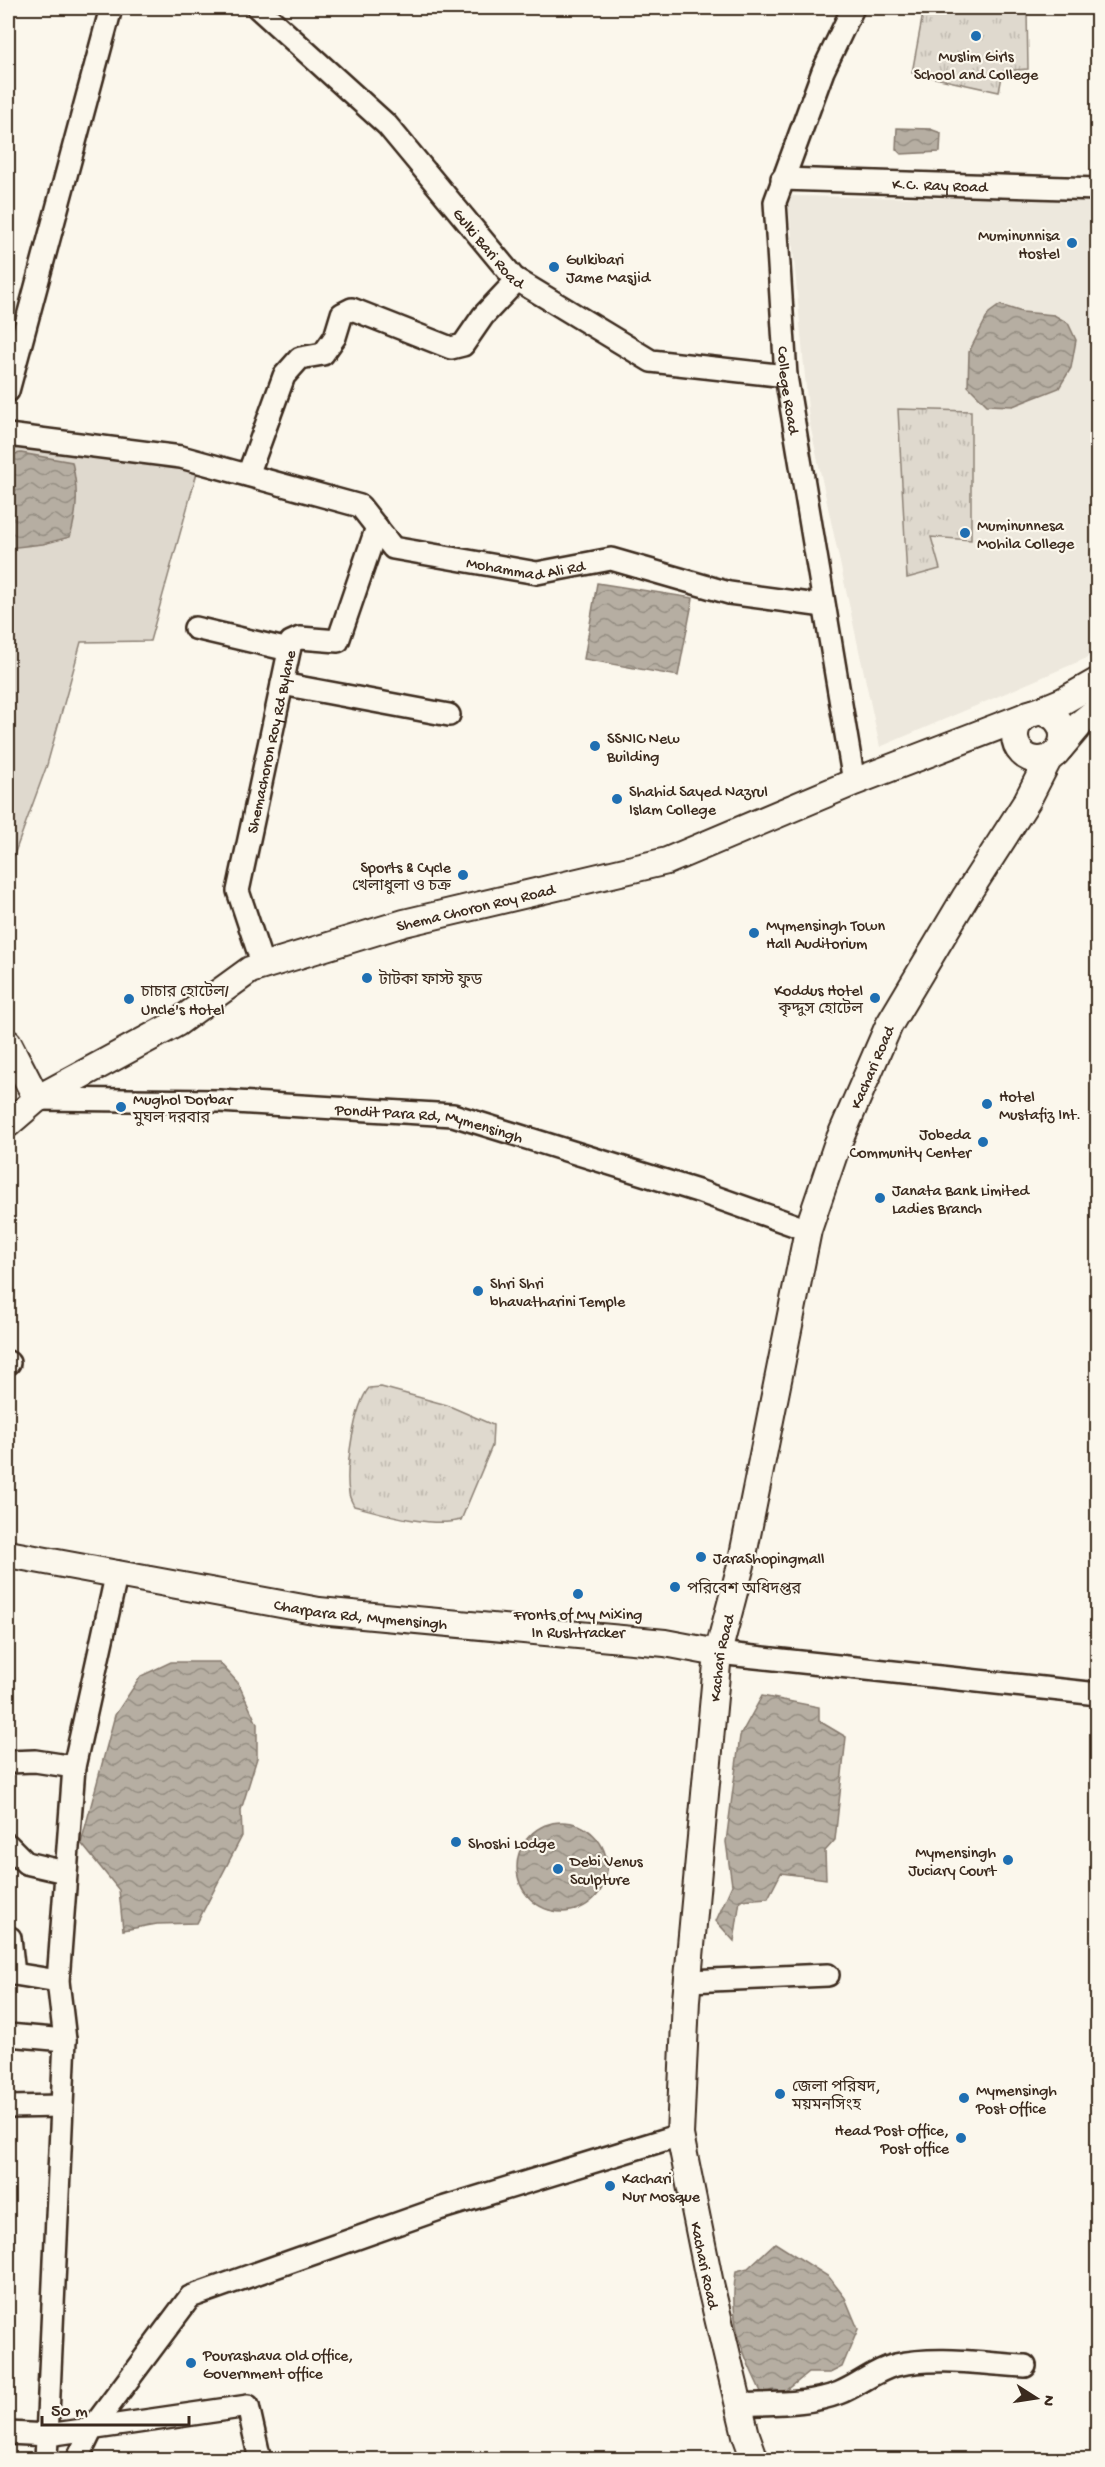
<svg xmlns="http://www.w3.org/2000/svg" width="1105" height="2467" font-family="'Gochi Hand','Noto Sans Bengali',sans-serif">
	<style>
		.built { fill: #ede8dd }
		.grass { fill: url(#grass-tufts); stroke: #8d8276; stroke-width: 1.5 }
		.pitch { fill: #dfd9ce; stroke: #8d8276; stroke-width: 1.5 }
		.water { fill: url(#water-waves); stroke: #85796d; stroke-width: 1.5 }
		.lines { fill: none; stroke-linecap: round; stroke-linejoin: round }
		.minor-casing { stroke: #3b2a1e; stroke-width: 26 }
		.major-casing { stroke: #3b2a1e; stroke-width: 30 }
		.minor { stroke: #fbf7ec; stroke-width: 21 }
		.major { stroke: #fbf7ec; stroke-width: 26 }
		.poi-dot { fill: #1f6fb2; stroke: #fbf7ec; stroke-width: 2 }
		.labels { text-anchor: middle; stroke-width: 4.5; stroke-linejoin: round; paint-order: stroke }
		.poi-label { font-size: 16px; fill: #3b2a1e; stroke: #fbf7ec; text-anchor: start }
		.street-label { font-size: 16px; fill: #3b2a1e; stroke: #fbf7ec }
	</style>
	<defs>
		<pattern id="grass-tufts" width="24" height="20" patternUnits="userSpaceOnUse" patternTransform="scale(1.5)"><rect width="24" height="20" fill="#dfd9ce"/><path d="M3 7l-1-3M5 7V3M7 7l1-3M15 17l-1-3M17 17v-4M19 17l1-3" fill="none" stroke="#c0bab0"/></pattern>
		<pattern id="water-waves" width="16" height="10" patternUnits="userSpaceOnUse" patternTransform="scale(1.5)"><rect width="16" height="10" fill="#b6aea2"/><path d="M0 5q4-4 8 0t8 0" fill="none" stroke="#958e83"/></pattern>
	</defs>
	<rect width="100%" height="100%" fill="#fbf7ec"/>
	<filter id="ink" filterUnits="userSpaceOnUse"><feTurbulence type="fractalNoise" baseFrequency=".0167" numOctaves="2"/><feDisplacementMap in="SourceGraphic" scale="12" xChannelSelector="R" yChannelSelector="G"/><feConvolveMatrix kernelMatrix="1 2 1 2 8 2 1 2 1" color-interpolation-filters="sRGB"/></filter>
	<g filter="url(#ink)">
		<path class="built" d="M788,196L1097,200V646L1087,658L880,747L809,420Z"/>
		<path class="grass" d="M924,8H1014L1027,11L1028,69L1003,71L999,92L912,73Z
			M898,409L971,411V540L931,537L940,569L907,578Z
			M381,1387L447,1405L493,1425L492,1446L461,1520C431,1528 385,1514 354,1506C352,1502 349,1497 349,1493C345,1469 354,1406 369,1388Z"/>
		<path class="pitch" d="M8,443L200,462L150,641L81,642L47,765L14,855H8Z"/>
		<path class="water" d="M897,128L930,129L941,133L940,152L901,154L896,149Z
			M1000,305L1022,312L1054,315L1068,323L1076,340L1071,368L1059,388L1013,406L987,405L968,386L969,352L989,313Z
			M21,453L72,462C78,488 78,510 70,537L43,544L8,548V455Z
			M597,583L693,598L678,676L584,659Z
			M171,1662H219L238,1683L257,1724V1758L241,1810L242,1836L197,1923L157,1924L123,1930L119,1890L81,1843L115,1715L141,1676Z
			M762,1696L819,1707V1721L846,1737L835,1840L825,1851L826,1879L781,1873L768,1898L740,1900L734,1941L716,1921L732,1885L726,1842L740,1736Z
			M517 1867a45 45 0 1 1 90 0a45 45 0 1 1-90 0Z
			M775,2243L829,2277L845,2298L858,2329L842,2367L830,2373H808L781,2395L764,2398C742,2352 728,2323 736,2271L748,2268Z"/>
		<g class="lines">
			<defs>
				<g id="minor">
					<path id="s1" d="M258,8L387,125L514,278L651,361L786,376"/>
					<path id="s2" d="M853,8L823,71L775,202L786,376L854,782"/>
					<path id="s3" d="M782,179L1098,189"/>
					<path d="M8,391L111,8"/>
					<path id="s4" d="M8,435L181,457L360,506L393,548L537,573L611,559L729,593L824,606"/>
					<path d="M248,475L284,376L300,358L323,354L335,337L342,314L352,309L451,348L463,345L483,316L517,280"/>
					<path d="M195,628L289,650"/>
					<path d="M282,684L449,715"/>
					<path id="s5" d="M263,966L238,891L291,642L300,638L338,641L377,527"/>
					<path id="s6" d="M37,1099L219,1101L453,1115L701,1192L808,1230"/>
					<path d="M8,1362L9,1363"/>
					<path d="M718,1653L1098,1694"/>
					<path d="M8,1762L35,1761L74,1767"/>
					<path d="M8,1845L26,1863L65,1872"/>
					<path d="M8,1937L10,1938L14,1974"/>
					<path d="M8,1973L58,1981"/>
					<path d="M688,1981L828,1975"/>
					<path d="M8,2035L65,2040"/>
					<path d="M8,2107L62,2106"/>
					<path d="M738,2405C771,2403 808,2405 839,2393C859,2385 875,2370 896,2365C937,2356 984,2364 1025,2366"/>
					<path d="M8,2433L48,2435L248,2406L260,2460"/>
					<path d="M46,2460L65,2040L58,1981L74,1767L117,1572"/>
					<path d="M77,2460L93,2427L190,2297L439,2209L680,2135"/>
				</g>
				<g id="major">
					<circle cx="1039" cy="736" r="24"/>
					<path d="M1034,713L1063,701L1098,681"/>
					<path d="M1061,747L1082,722L1098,709"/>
					<path d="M8,1043L37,1099"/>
					<path id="s7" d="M8,1124L37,1099L177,1023L250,970L404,923L667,861L854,782L1026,716"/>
					<path id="s8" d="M8,1554L319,1611L665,1643L718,1653"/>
					<path id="s9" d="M755,2460L746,2435L710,2284L680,2135L686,2000L718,1653L741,1565L808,1230L837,1145L889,1025L966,896L1027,801L1049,758"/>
				</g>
			</defs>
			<use href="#minor" class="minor-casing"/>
			<use href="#major" class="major-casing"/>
			<use href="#minor" class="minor"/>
			<use href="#major" class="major"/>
		</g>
	</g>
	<g class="poi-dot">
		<circle cx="976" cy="36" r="6"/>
		<circle cx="1072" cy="243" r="6"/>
		<circle cx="554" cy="267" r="6"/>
		<circle cx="965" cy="533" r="6"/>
		<circle cx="595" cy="746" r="6"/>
		<circle cx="617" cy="799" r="6"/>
		<circle cx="463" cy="875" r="6"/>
		<circle cx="754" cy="933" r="6"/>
		<circle cx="367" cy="978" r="6"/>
		<circle cx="875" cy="998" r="6"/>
		<circle cx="129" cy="999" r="6"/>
		<circle cx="987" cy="1104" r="6"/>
		<circle cx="121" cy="1107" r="6"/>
		<circle cx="983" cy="1142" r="6"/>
		<circle cx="880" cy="1198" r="6"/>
		<circle cx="478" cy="1291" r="6"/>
		<circle cx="701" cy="1557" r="6"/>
		<circle cx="675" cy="1587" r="6"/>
		<circle cx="578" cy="1594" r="6"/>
		<circle cx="456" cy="1842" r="6"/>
		<circle cx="1008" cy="1860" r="6"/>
		<circle cx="558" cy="1869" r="6"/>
		<circle cx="780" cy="2094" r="6"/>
		<circle cx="964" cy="2098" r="6"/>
		<circle cx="961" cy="2138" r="6"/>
		<circle cx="610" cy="2186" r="6"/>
		<circle cx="191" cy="2363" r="6"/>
	</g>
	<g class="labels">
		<g class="poi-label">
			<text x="976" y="61" text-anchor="middle">Muslim Girls<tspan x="976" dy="18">School and College</tspan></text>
			<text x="1060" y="240" text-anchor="end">Muminunnisa<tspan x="1060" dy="18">Hostel</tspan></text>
			<text x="566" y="264">Gulkibari<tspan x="566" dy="18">Jame Masjid</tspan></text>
			<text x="977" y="530">Muminunnesa<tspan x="977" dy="18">Mohila College</tspan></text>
			<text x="607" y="743">SSNIC New<tspan x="607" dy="18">Building</tspan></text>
			<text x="629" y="796">Shahid Sayed Nazrul<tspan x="629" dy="18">Islam College</tspan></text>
			<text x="451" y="872" text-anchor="end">Sports &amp; Cycle<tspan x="451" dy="18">খেলাধুলা ও চক্র</tspan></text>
			<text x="766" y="930">Mymensingh Town<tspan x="766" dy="18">Hall Auditorium</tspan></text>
			<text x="379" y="984">টাটকা ফাস্ট ফুড</text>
			<text x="863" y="995" text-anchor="end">Koddus Hotel<tspan x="863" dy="18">কৃদ্দুস হোটেল</tspan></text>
			<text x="141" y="996">চাচার হোটেল/<tspan x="141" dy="18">Uncle's Hotel</tspan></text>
			<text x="999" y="1101">Hotel<tspan x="999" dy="18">Mustafiz Int.</tspan></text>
			<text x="133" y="1104">Mughol Dorbar<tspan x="133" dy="18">মুঘল দরবার</tspan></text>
			<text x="971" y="1139" text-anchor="end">Jobeda<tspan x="971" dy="18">Community Center</tspan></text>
			<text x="892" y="1195">Janata Bank Limited<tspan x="892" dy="18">Ladies Branch</tspan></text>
			<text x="490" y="1288">Shri Shri<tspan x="490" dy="18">bhavatharini Temple</tspan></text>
			<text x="713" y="1563">JaraShopingmall</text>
			<text x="687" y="1593">পরিবেশ অধিদপ্তর</text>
			<text x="578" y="1619" text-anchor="middle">Fronts of My Mixing<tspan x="578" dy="18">In Rushtracker</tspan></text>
			<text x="468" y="1848">Shoshi Lodge</text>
			<text x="996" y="1857" text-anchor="end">Mymensingh<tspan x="996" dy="18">Juciary Court</tspan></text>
			<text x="570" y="1866">Debi Venus<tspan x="570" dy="18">Sculpture</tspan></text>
			<text x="792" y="2091">জেলা পরিষদ,<tspan x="792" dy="18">ময়মনসিংহ</tspan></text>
			<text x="976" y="2095">Mymensingh<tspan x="976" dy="18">Post Office</tspan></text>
			<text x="949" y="2135" text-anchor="end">Head Post Office,<tspan x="949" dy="18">Post office</tspan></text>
			<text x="622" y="2183">Kachari<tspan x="622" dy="18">Nur Mosque</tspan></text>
			<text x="203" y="2360">Pourashava Old Office,<tspan x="203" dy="18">Government office</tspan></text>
		</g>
		<g class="street-label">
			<text dy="6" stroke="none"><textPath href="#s3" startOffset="158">K.C. Ray Road</textPath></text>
			<text dy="6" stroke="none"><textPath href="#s1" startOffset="334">Gulki Bari Road</textPath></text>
			<text dy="6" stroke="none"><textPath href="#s2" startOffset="398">College Road</textPath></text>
			<text dy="6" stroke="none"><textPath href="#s4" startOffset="548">Mohammad Ali Rd</textPath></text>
			<text dy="6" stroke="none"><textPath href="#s5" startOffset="232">Shemachoron Roy Rd Bylane</textPath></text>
			<text dy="6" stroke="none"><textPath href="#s7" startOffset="522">Shema Choron Roy Road</textPath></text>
			<text dy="6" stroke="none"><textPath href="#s9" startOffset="1425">Kachari Road</textPath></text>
			<text dy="6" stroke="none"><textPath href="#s6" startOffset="394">Pondit Para Rd, Mymensingh</textPath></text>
			<text dy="6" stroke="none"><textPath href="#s8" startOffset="358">Charpara Rd, Mymensingh</textPath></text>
			<text dy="6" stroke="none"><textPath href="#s9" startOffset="813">Kachari Road</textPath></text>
			<text transform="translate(706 2265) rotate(78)" y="6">Kachari Road</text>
		</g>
	</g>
	<rect width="1105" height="2467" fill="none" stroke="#fbf7ec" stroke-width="30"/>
	<rect x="15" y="15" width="1075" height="2437" fill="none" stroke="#3b2a1e" stroke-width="2" filter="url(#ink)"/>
	<g transform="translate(1036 2398) rotate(102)" stroke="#fbf7ec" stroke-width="4.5" paint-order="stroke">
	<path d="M0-4.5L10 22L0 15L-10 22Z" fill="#3b2a1e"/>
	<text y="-9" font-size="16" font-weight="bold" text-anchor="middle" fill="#3b2a1e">N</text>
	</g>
	<path d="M42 2416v9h147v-9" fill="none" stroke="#3b2a1e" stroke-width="3"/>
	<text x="51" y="2416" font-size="18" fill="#3b2a1e" stroke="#fbf7ec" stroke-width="4.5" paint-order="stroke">50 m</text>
</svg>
